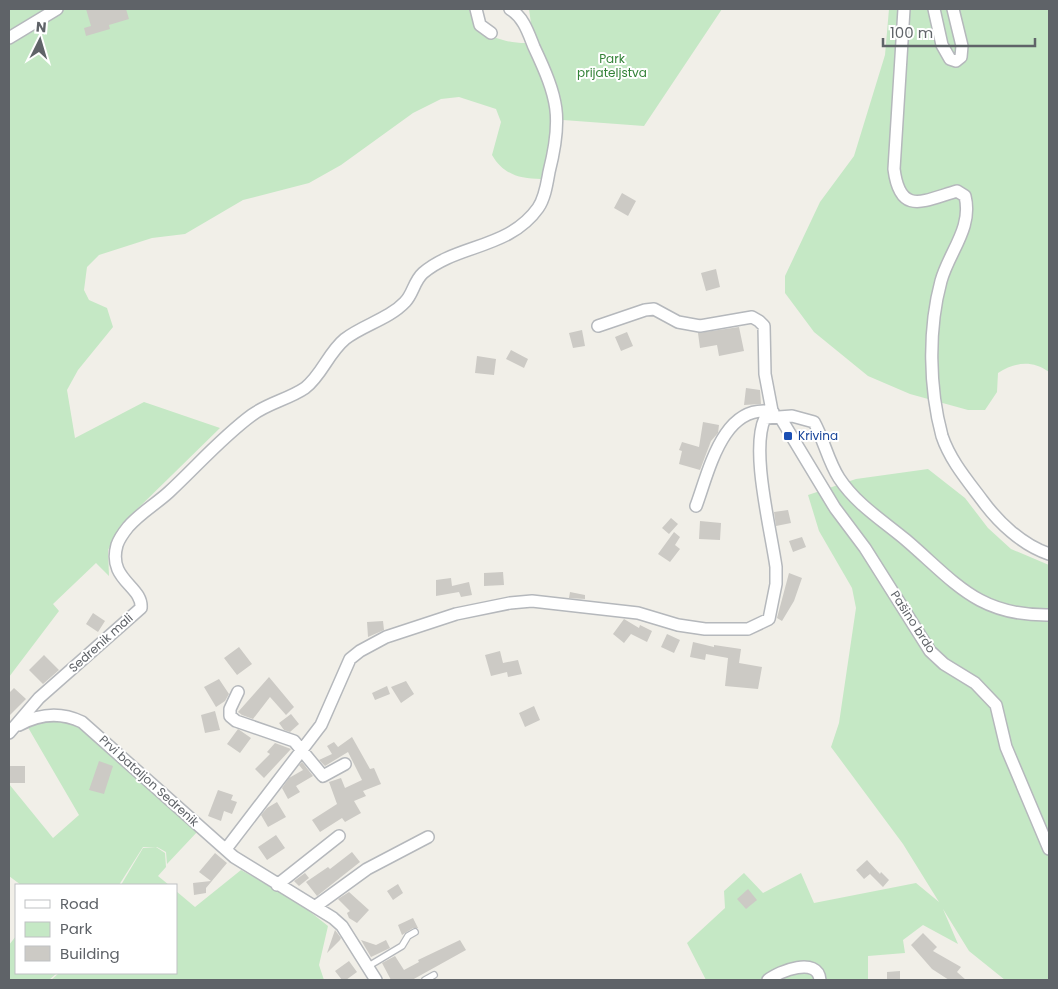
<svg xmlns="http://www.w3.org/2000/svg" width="1058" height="989" font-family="Poppins,sans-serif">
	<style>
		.green { fill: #c5e8c5 }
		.building { fill: #cccac5 }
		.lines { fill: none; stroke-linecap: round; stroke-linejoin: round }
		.service-casing { stroke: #b5b8bc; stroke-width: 8 }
		.minor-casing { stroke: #b5b8bc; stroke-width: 14 }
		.service { stroke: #fff; stroke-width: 5.5 }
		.minor { stroke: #fff; stroke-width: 11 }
		.transit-dot { fill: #1a4fb4; stroke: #fff; stroke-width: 2 }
		.labels { text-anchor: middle; stroke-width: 4; stroke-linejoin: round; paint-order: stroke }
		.park-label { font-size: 12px; fill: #348238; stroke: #fff }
		.transit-label { font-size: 12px; fill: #164399; stroke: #fff; text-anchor: start }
		.street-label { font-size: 12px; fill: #5f6368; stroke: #fff }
	</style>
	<rect width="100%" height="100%" fill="#f1efe8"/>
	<path class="green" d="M9,9H469C474,34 503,43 525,43C531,58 540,73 547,88C559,117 548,150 541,179C519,179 503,174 492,155L501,122L496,109L459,97L441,99L413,113L341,165L309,183L243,200L185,234L152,238L99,255L87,267L84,290L89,300L107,308L113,327L78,370L67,390L75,438L144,402L220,428L122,524L108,550L109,576L96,563L53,604L59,611L9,677Z
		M529,9H722L644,126L563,120L560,96L533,38Z
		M889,9H1049V372C1032,360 1015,362 998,373L997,392L985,410H968L910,394L868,376L814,332L785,293V276L820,202L854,156L885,55Z
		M928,469L965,498L988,528L1011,549L1049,565V980H1005L969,951L943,909L958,944L923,925L903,940L905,953L868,956V980H706L687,943L725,908L724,891L744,873L763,893L801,873L814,903L916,883L939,902L903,844L831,747L839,723L856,608L852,588L819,531L808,495L856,479Z
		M52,719L81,726L198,831L167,864L166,852L157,847H143L119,885H21L9,876V784L53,838L79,815L26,724Z
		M156,847L165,853L166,867L158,876L169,885H121L143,848Z
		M241,870L294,899L328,926L319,965L324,980H51L59,973H176V891L195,907Z
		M16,936V973H57L49,980H9V945Z"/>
	<path class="building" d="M86,9H126L129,19L109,25L110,29L86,36L84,28L91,26Z
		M622,193L636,201L628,216L614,208Z
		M716,269L720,287L706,291L701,273Z
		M739,327L744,351L719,356L717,345L700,348L698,333Z
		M582,330L585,346L573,348L569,333Z
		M627,332L633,346L621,351L615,337Z
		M511,350L528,359L524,368L506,359Z
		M477,356L496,359L494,375L475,373Z
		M746,388L760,390L761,404L744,405Z
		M703,422L719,425L718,433L711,441L700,470L679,464L682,451L679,450L682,442L699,447Z
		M788,510L791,523L776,526L774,512Z
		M671,518L678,524L669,534L662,528Z
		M700,521L721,523L720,540L699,539Z
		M674,532L680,537L675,545L680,549L670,562L658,554Z
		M802,537L806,547L793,552L789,541Z
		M503,572L504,585L484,586V573Z
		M789,573L802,578L794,601L782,621L777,618Z
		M451,578L452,586L469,582L472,595L461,597L459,592L436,596V580Z
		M570,592L585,595V599L569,598Z
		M93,613L105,621L98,632L86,624Z
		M624,619L639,628L640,625L652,631L647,642L631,634L624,643L613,634Z
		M383,621L384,630L368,637L367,622Z
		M667,634L680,640L674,653L661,647Z
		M693,642L714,647V645L741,649L739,663L762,667L758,689L725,686L728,658L706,654L705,660L690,657Z
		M239,647L252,664L237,675L224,658Z
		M500,651L503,663L518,660L522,674L508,677L507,672L491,676L485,655Z
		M44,655L59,670L43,684L29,670Z
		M269,677L294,707L286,715L270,697L253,719L242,715L238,712Z
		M219,679L229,694L225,701L216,707L204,687Z
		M406,681L414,694L401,703L391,687Z
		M387,686L390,694L375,700L372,693Z
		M14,688L26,699L9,716V693Z
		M534,706L540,720L525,727L519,713Z
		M215,711L220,730L205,733L201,715Z
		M291,714L299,724L290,732L284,730L279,723Z
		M238,729L251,738L240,753L227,744Z
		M352,737L370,769L374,768L381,784L363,791L366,796L354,801L361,813L345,822L342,818L320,832L312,820L337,804L329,782L341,778L345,788L362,780L348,752L325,766L319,760L332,754L327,746L334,742L338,747Z
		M275,743L291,749L264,778L255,769L270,754L267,752Z
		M99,761L113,766L104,794L89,790Z
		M302,762L313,776L296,786L300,792L288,799L282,788L289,778L303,770L299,765Z
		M9,766H25V783H9Z
		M218,790L233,795L231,800L237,802L232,814L224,811L221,821L208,816Z
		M277,802L286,817L268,827L261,815L267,808Z
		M276,835L285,848L267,860L258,847Z
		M352,852L360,862L317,896L306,882L328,867L330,869Z
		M215,853L227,863L206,888V893L194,895L193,883L211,881L199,872Z
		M867,860L880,874L881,872L889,880L883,887L870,874L864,879L856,870Z
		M305,873L309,878L299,886L294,881Z
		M398,884L403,893L393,900L387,891Z
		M748,889L757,900L746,909L737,899Z
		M349,892L369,910L357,923L349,918L347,913L350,911L338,899Z
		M413,918L418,928H413L402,935L398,925Z
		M335,930L341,938L340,940L327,953Z
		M923,933L937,947L933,951L961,967L957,972L966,980H949L932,969L911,945Z
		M361,940L376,945L386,940L390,948L371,957Z
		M460,940L466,950L412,980H391L382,963L395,956L404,970L419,962L418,960Z
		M349,961L357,972L346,980H342L335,971Z
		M900,971V980H887V972Z"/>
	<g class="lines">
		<defs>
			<path id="service" d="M367,967L402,946L408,936L415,932
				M425,980L434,975"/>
			<path id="minor" d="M476,9L480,25L491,33
				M904,9L894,169C900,216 923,201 957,191L965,196C973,228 949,252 941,281C928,329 929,388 942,436C950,460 967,480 982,500C998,522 1022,545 1049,554
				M934,9L942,45L950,59L956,61L961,57L962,46L953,9
				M9,38L57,9
				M598,326L645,310L654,309L678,322L700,326L752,317L759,321L764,326L765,374L773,416
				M780,417L835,508L865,548L930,651L944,664L975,683L996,705L1006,747L1049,849
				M696,506C709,471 723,402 773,412
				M238,692L230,709V716L236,721L294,741L323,776L345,764
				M19,725C39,714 61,712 82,722L234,857L333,918L342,926L376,980
				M9,733L39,698L141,608C143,586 107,580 117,545C119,539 124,532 128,527C140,513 156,504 169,492C197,466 222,437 252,415C268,403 289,399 305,388C322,375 328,353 345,339C363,325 389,319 405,302C413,294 414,281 423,273C457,244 509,249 538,208C545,198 547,183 549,172C563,117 558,98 534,47C528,32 524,18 510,9
				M226,849L321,725L350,659L360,651L386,637L456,614L510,603L532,601L638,613L678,625L705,629H748L769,619L776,584V567C771,530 750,450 765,418L792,416L814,422C824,440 828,461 839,478C856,504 882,520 906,540C956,583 978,616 1049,615
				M277,885L339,836
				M316,906L367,869L428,837
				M768,980C779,971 818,956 820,980"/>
		</defs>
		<use href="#service" class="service-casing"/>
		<use href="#minor" class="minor-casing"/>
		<use href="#service" class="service"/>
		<use href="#minor" class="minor"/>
	</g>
	<rect class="transit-dot" x="783" y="431" width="10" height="10" rx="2.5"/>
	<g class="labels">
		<g class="park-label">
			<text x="612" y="63">Park<tspan x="612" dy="14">prijateljstva</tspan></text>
		</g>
		<g class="transit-label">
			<text x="798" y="440">Krivina</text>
		</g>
		<g class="street-label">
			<text transform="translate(913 622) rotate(57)" y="4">Pašino brdo</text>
			<text transform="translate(101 643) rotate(-42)" y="4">Sedrenik mali</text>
			<text transform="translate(149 781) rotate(42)" y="4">Prvi bataljon Sedrenik</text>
		</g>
	</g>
	<rect width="1058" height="989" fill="none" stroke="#5f6368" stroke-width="20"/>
	<rect x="15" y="884" width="162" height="90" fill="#ffffff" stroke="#bfc1c3"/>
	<rect x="25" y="900" width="25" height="8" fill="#ffffff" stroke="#bfc1c3"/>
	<text x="60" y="909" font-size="15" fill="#5f6368">Road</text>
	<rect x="25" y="922" width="25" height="15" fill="#c5e8c5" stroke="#bfc1c3"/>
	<text x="60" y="934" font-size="15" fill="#5f6368">Park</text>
	<rect x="25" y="946" width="25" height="15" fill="#cccac5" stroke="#bfc1c3"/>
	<text x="60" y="959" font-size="15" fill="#5f6368">Building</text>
	<g transform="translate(40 40) rotate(5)" stroke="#ffffff" stroke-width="4" paint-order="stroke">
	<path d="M0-4L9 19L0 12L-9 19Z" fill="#5f6368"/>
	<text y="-8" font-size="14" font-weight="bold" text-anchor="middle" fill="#5f6368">N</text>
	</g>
	<path d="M883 38v8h152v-8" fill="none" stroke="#5f6368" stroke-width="2.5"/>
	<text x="890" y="38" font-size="15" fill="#5f6368" stroke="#ffffff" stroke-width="4" paint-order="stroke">100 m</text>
</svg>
